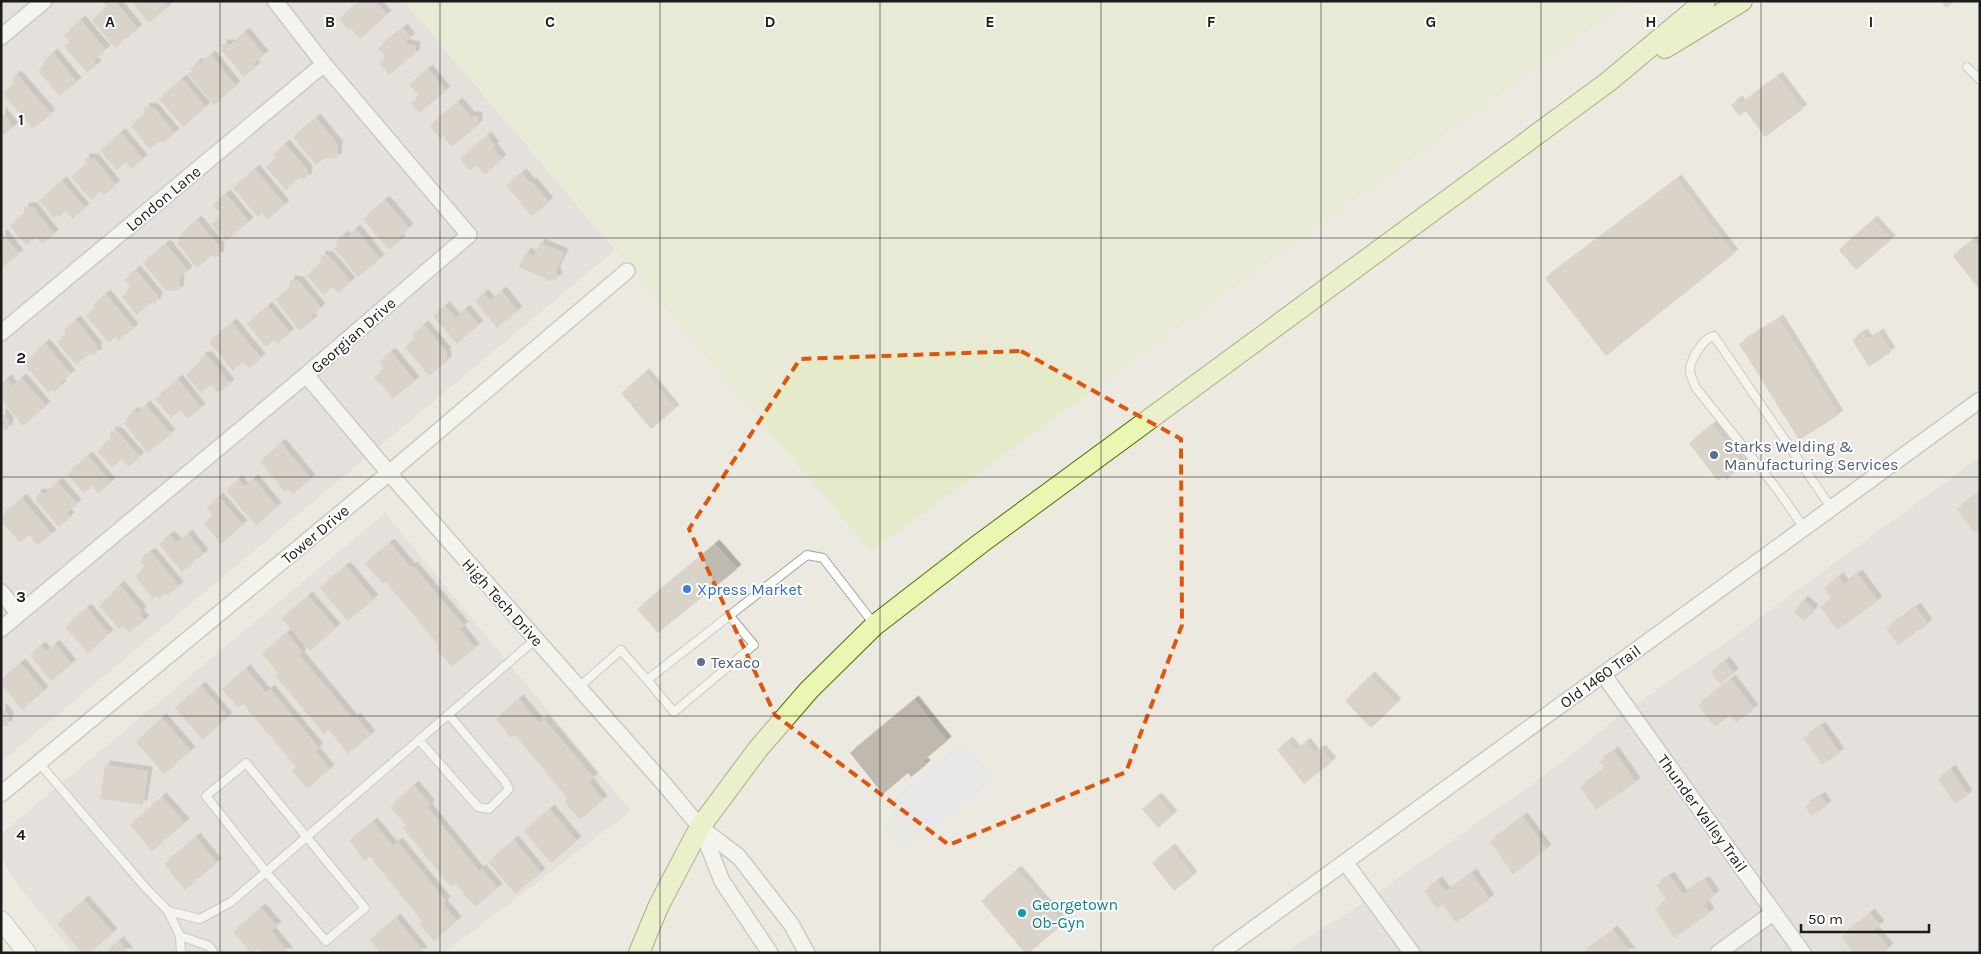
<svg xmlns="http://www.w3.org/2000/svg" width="1981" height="954" font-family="Karla,sans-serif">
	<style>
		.residential { fill: #d9d8d7 }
		.farmland { fill: #e4ebcb }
		.parking { fill: #e7e7e7 }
		.building { fill: #c0b9b0; filter: url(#shadow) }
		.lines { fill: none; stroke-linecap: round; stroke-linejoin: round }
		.service-casing { stroke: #a2a2a2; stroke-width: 10 }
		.minor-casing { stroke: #a2a2a2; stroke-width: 18 }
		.tertiary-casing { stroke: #a2a2a2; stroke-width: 20 }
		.secondary-casing { stroke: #536c07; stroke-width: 22 }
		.service { stroke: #fff; stroke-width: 8 }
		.minor { stroke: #fff; stroke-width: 15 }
		.tertiary { stroke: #fff; stroke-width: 18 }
		.secondary { stroke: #eaf7b3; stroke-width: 20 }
		.marked { fill: none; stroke: #de560d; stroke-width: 4; stroke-dasharray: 10 6; stroke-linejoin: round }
		.grid { fill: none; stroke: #1b1b1b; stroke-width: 1; stroke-opacity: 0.55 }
		.service-dot { fill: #5c6f8a; stroke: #fff; stroke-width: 2 }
		.shop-dot { fill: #3f7fe0; stroke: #fff; stroke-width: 2 }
		.culture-dot { fill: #0f9aa8; stroke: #fff; stroke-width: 2 }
		.labels { text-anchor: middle; stroke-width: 4; stroke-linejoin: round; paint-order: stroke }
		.street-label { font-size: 16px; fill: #1b1b1b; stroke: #fff }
		.service-label { font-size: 16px; fill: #4e5e75; stroke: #fff; text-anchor: start }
		.shop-label { font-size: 16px; fill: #366cbe; stroke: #fff; text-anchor: start }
		.culture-label { font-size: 16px; fill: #0d838f; stroke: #fff; text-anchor: start }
		.grid-label { font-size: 16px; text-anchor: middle; font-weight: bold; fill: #1b1b1b; stroke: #fff; stroke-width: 4; stroke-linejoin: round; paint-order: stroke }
	</style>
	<defs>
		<filter id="shadow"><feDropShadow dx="4.5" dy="-4.5" stdDeviation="0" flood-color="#0004"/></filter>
	</defs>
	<rect width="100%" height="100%" fill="#eceae0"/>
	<path class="residential" d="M1,1H404L615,250L1,762Z
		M1980,457V953H1285L1370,898L1544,776L1626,711L1729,640Z
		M385,513L631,811L444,953H73L18,885L1,859V834Z"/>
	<path class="farmland" d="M404,1H1629L871,551Z"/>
	<path class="parking" d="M963,741L994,779L904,854L881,826L890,819L892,813L885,805Z"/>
	<path class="building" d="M105,1H115L138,29L115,48L92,20L107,7L103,3Z
		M131,1H163L168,7L149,23Z
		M359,1H375L387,15L360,39L351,28L349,30L339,19Z
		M1941,1H1956L1946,8Z
		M81,20L106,50L93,61L97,65L87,73L64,46L70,41L64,35Z
		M403,28L411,38L405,42L407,44L416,46L415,54L389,75L379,63L387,58L378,48Z
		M245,32L264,55L253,64L256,67L244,77L222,51V44H231Z
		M53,53L77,82L59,96L38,71L45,65L43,62Z
		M211,55L236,86L214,105L188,74L192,71L190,69L198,62L200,64Z
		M428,69L446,91L419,113L411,103L419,96L409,85Z
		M17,75L51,114L33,129L3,94L13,85L12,79Z
		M1778,76L1803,109L1765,137L1746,111L1739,116L1731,105L1738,100L1741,104Z
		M182,79L206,107L183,127L159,99Z
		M458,102L470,116H478V125L452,147L443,136L440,139L430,126Z
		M145,107L154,108L175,133L162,143L160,141L150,149L131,126L144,115Z
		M1,111L14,127L4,135L3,133L1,134Z
		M316,118L338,145L337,159L324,158L316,165L293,137Z
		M121,133L143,159L131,169L126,162L117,170L100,151Z
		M487,136L495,146L493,148L502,159L485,175L477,165L470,171L460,159Z
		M285,144L308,170L307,179L299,178L286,190L266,167L276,158L273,155Z
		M85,158H94L116,185L104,195L101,191L91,200L71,177L85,166Z
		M255,169L285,205L267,220L262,213L258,217L233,188Z
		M522,173L530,183L532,182L549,202L532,216L506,186Z
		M1677,179L1734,254L1606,356L1545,278Z
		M62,181L85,208L73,219L66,211L59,217L57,215L54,218L39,201Z
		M226,194L249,222L226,241L211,224L222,215L213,205Z
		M385,200L409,228L399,237L401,240L389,250L363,219Z
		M24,207H33L54,234L42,244L36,237L26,245L10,226L24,215Z
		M197,220L220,247L219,257L211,256L197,268L177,243L180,240L178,238L183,232Z
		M1873,220L1891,240L1856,270L1839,250Z
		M356,229L380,259L358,277L334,248L338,245L335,242L344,235L346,238Z
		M3,234L19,254L1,268V235Z
		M1972,240L1980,250V287L1978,288L1953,256Z
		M540,243L564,253L556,270L558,279L550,281L519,267L526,252L534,256Z
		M166,244L188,271L180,278L179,291L165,290L143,263Z
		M321,255L329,256L351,282L338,293L333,287L323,295L307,275L320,264Z
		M136,270L158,296L156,304L150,303L137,315L122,297L130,287L124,280Z
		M290,280L299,281L321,308L310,317L313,320L300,331L275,300L289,289Z
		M502,291L518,311L497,328L475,301L484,294L490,301Z
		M106,294L134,328L119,341L115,337L109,343L86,316L96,308L93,305Z
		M268,306L290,333L277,344L274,340L266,347L247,324Z
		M445,306L456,318L465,309L479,325L457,344L433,316Z
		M1779,319L1839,415L1799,440L1739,344Z
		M76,320L97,346V354H90L76,365L57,342L66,334L64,330Z
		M232,323L261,358L249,369L243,362L233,371L209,342Z
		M424,325L446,351L447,361L429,376L405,347L415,338L412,335Z
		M1863,333L1868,340L1879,333L1891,352L1869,367L1852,340Z
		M45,343L71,374L60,383L62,385L54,392L51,389L48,392L24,364Z
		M391,352L415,381L393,399L374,377L384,369L379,362Z
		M201,356H208L230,384L218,393L211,384L201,393L186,375L200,363Z
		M645,373L675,409L651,429L621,393Z
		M22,378L46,406L23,426L1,399V384L7,379L12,386Z
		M178,379L201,408L188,419L181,410L171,418L155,399Z
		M146,405L171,434L148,453L124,423L127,420L126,418L134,411L137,413Z
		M1,412L9,421L8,430H1Z
		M1712,425L1742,464L1729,473L1731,476L1726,480L1724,476L1718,481L1689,443Z
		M111,431L118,432L140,457L128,467L122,459L112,468L97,451L110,440Z
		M281,443L311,479L293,494L288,489L285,492L260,462Z
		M88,456L111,483L98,493L92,486L84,493L67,474Z
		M254,479L277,507L256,526L226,491L238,480L244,487Z
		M58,482L77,504L67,513L70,517L59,527L36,501L37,493L45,494Z
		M1980,492V529L1974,533L1957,509Z
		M219,497L243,525L221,544L204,524L213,516L207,508Z
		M22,498L52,534L38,545L29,535L20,543L1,521V516Z
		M188,534L204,554L182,572L159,544L170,535L177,543Z
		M390,543L411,568L413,566L464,626L460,629L475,648L452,667L436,649L439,646L386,582L383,584L365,564Z
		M715,544L737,569L658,633L637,609Z
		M151,552L179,586L168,596L166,593L159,599L157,596L153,599L135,576L145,567L139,561Z
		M346,566L374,599L348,621L320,588Z
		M1858,574L1878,601L1837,630L1820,607L1831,599L1824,588L1839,577L1844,584Z
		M120,585L142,611L139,614L145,620L129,633L123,626L119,629L99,606L113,594L112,592Z
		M308,596L336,628L310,651L282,619Z
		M1803,600L1814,609L1805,621L1794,613Z
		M1916,607L1928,624L1898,645L1886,629Z
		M87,608L109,634L88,653L65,627Z
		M287,633L302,652L300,656L353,719L356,717L371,735L348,754L329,730L324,734L275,675L278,673L262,654Z
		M55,644L72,664L51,681L30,655L41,646L46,652Z
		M1725,661L1734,673L1720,684L1711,672Z
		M21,663L44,691L22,710L1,684V680Z
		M246,669L266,693L270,689L319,748L315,751L330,769L307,789L292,771L296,767L243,704L238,708L222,689Z
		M1370,676L1397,703L1371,728L1345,701Z
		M1731,679L1754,709L1736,723L1730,715L1715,727L1698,705Z
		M201,686L228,717L203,740L175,708Z
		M519,699L539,723L544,719L594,778L589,782L603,800L580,820L564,801L568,799L515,735L511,738L496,719Z
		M914,700L947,741L923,761L926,765L911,777L908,773L883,794L850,753Z
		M1,707L9,716L8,726L1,725Z
		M162,718L191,751L164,774L136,742Z
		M1821,726L1840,753L1822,765L1803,738Z
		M1288,741L1296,750L1306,742L1315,754L1321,749L1332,762L1304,784L1277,750Z
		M1614,751L1636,782L1596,810L1580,787L1605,769L1599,762Z
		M105,765L148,771L143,805L100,799Z
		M1951,769L1968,795L1955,804L1938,779Z
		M414,785L430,804L428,808L479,871L482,869L498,888L475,907L455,883L451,887L402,827L406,826L390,807Z
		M1821,796L1827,806L1811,816L1805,806Z
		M162,797L185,823L152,851L130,825Z
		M1157,797L1173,815L1158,828L1142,809Z
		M550,809L577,841L551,863L524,831Z
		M1523,817L1547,849L1513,874L1490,842Z
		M373,822L393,846L398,842L446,901L443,904L457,921L434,941L419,923L422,921L370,857L365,861L349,841Z
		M196,837L217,863L185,890L164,864Z
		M514,840L541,873L515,894L488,862Z
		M1171,848L1193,876L1174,891L1152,863Z
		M1017,870L1063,924L1029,953H1025L981,901Z
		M1472,873L1490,899L1456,923L1443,905L1437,909L1424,891L1438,881L1446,892Z
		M1670,876L1683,895L1705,880L1715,895L1704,904L1710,913L1674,938L1655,909L1667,901L1656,885Z
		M84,900L113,933L90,953H82L57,924Z
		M261,908L277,926L271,931L289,953H261L258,949L251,953L233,932Z
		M1870,913L1880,925L1874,930L1889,948L1883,953H1854L1841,937Z
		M396,918L423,951L421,953H381L370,940Z
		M1613,930L1631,953H1583Z
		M119,941L129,953H105Z"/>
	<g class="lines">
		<defs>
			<path id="service" d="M1967,67L1980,80
				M1804,528L1777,489L1696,388C1694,383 1691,377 1690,372C1689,361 1703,338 1714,336L1832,509
				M647,680L674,712L754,645L729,615
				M579,687L621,650L647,680L807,555L823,558L874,624
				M419,740L478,807L489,809L509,789L504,780L449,715
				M39,763L145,887L168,911L200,919L231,902L536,639
				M246,763L365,908L326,941L266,872L206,796Z
				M168,911L180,936L181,953
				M180,936L209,946L214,953"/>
			<path id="minor" d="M1,37L44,1
				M1,333L324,64
				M306,375L389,473L665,785L700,827L739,857L791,924L807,953
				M1,592L19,614
				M1,629L306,375L469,235L324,64L275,1
				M1603,674L1803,953
				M1,794L389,473L627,271
				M701,828L722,881L770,953
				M1345,862L1412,953
				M1220,953L1980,400
				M1718,953L1774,912"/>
			<path id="tertiary" d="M1,920L27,953"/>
			<path id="secondary" d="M1665,48L1742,1
				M639,953L659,905L700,827L758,749L809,690L875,625L981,543L1608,82L1705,1"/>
		</defs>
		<use href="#service" class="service-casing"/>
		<use href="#minor" class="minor-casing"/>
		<use href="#tertiary" class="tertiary-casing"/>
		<use href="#secondary" class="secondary-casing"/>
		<use href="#service" class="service"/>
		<use href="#minor" class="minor"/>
		<use href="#tertiary" class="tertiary"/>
		<use href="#secondary" class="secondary"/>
	</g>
	<path d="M0 0H1981V954H0ZM1021,351L1181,439L1182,625L1126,772L949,845L775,715L689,529L800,359Z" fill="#eceae0" fill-opacity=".55" fill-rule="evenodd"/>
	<path class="marked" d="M1021,351L1181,439L1182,625L1126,772L949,845L775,715L689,529L800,359Z"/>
	<path class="grid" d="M220,1V953M440,1V953M660,1V953M880,1V953M1101,1V953M1321,1V953M1541,1V953M1761,1V953M1,238H1980M1,477H1980M1,716H1980"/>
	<g class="service-dot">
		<circle cx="1714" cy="455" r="5"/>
		<circle cx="701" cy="662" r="5"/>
	</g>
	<circle class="shop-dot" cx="687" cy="589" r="5"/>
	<circle class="culture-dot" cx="1022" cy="913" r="5"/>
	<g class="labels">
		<g class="street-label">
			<text transform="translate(163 198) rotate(-40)" y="6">London Lane</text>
			<text transform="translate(353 335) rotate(-41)" y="6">Georgian Drive</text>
			<text transform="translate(315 534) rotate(-40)" y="6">Tower Drive</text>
			<text transform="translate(503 602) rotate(48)" y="6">High Tech Drive</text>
			<text transform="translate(1600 676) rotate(-36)" y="6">Old 1460 Trail</text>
			<text transform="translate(1703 813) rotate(54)" y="6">Thunder Valley Trail</text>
		</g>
		<g class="service-label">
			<text x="1724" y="452">Starks Welding &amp;<tspan x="1724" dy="18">Manufacturing Services</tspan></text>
			<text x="711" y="668">Texaco</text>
		</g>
		<g class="shop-label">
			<text x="697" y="595">Xpress Market</text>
		</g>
		<g class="culture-label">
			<text x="1032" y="910">Georgetown<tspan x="1032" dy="18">Ob-Gyn</tspan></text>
		</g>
	</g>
	<g class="grid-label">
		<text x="110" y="27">A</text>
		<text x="330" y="27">B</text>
		<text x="550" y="27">C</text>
		<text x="770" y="27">D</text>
		<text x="990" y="27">E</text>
		<text x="1211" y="27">F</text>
		<text x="1431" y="27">G</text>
		<text x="1651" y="27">H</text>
		<text x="1871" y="27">I</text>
		<text x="21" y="125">1</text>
		<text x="21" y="363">2</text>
		<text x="21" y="602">3</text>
		<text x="21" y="840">4</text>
	</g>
	<rect width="1981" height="954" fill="none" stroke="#1b1b1b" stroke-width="5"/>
	<path d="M1801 924v8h128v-8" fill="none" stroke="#1b1b1b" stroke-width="2.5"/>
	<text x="1808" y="924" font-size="15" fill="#1b1b1b" stroke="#ffffff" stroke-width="4" paint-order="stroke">50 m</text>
</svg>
